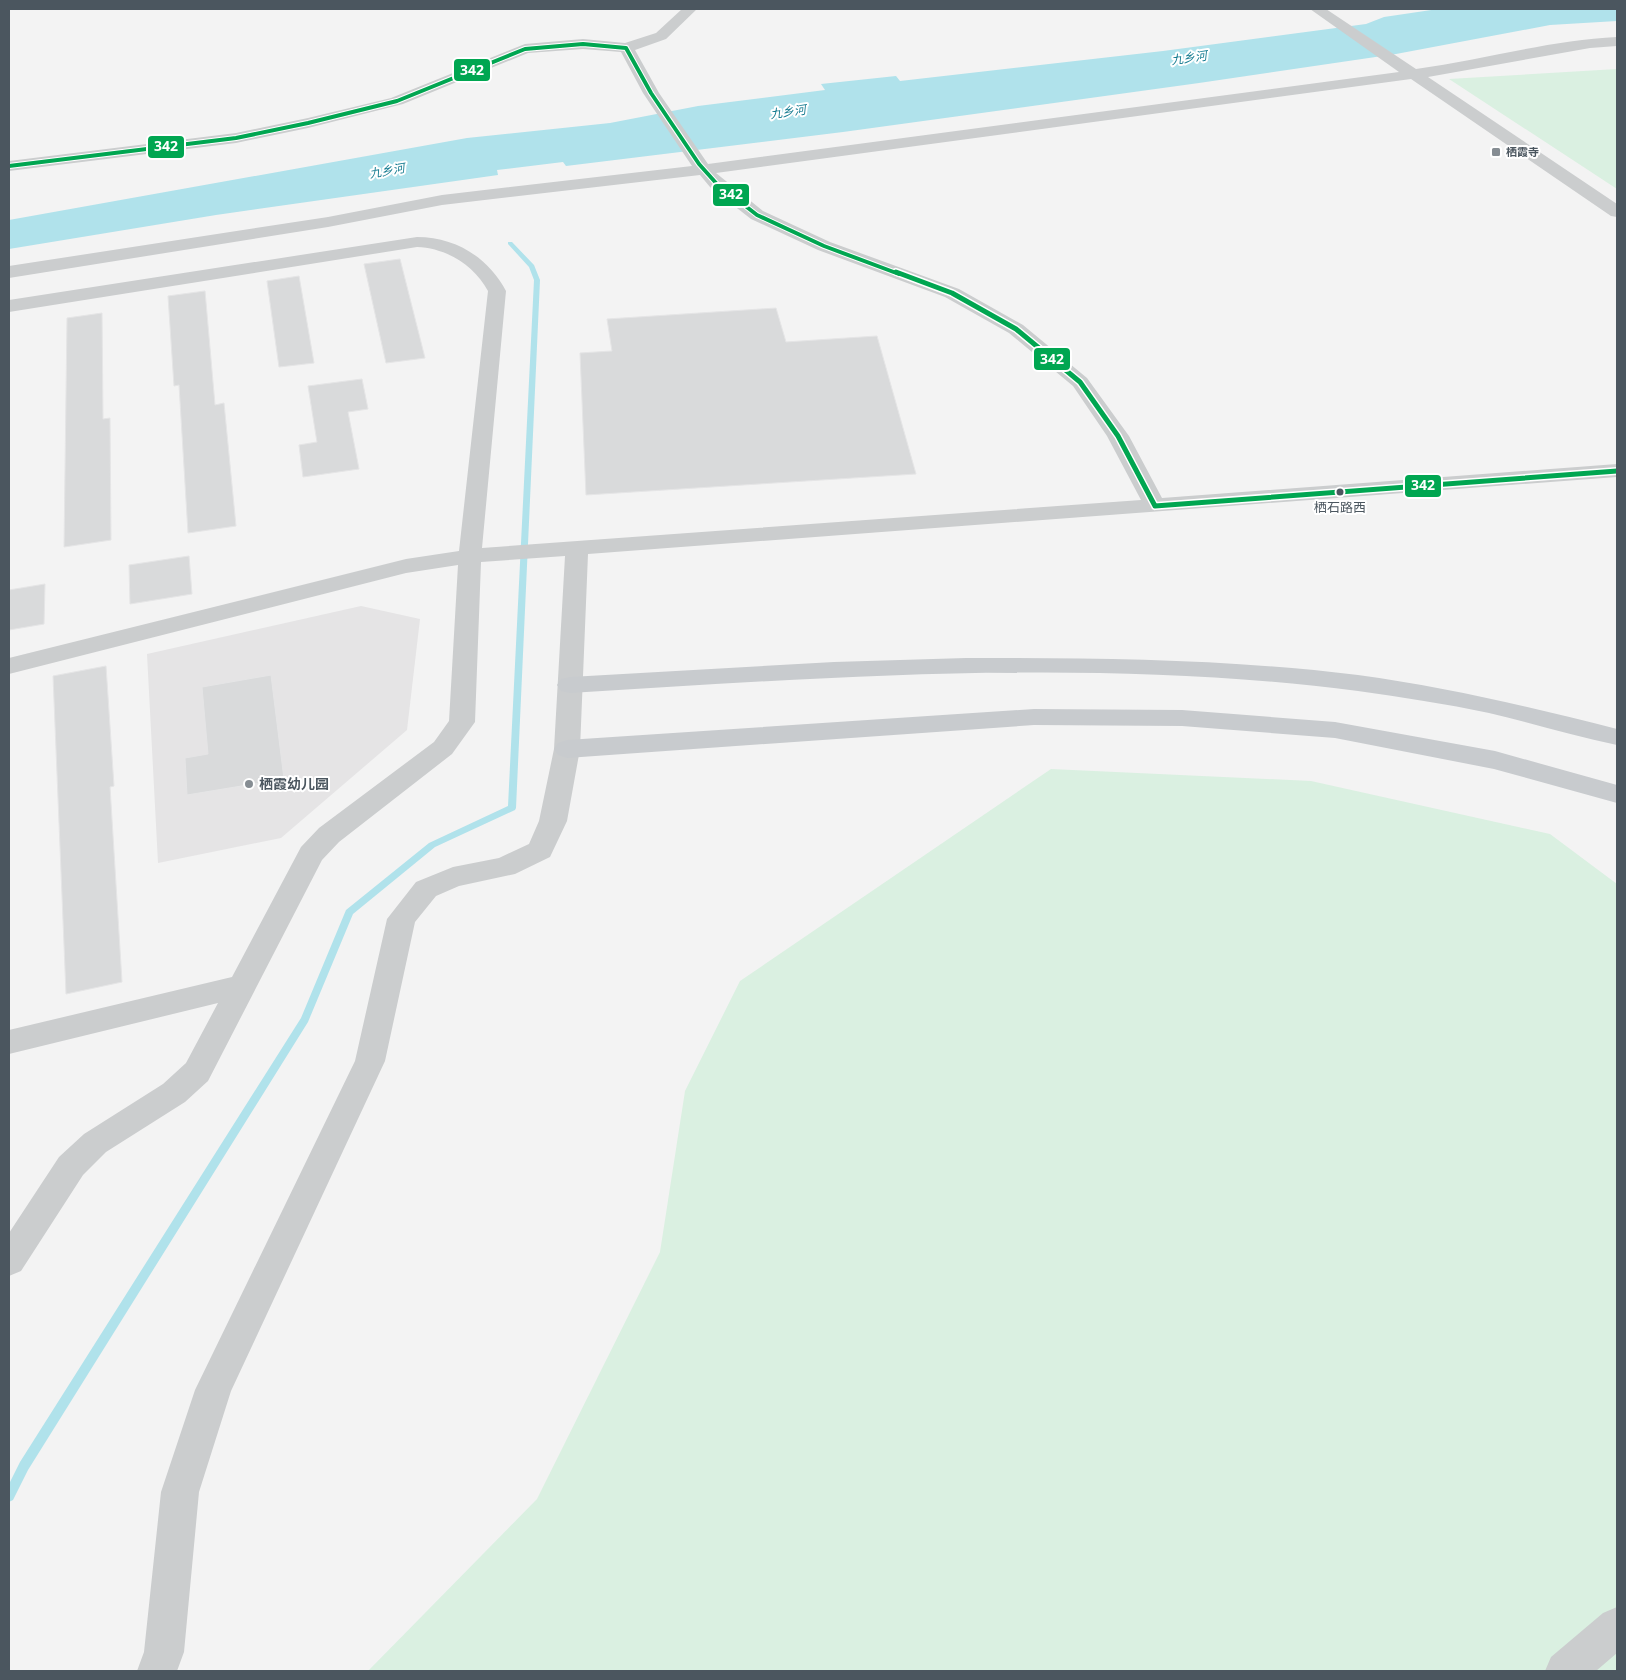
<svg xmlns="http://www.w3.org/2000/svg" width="1626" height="1680" font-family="'Open Sans','Noto Sans SC',sans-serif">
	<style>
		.education { fill: #e5e4e5 }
		.green { fill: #daf0e1 }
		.water { fill: #b0e2eb }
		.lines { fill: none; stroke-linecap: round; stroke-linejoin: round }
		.stream { fill: #b0e2eb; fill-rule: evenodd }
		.building { fill: #d9dadb; stroke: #e5e5e6 }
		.minor { fill: #cbcdce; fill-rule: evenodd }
		.major { fill: #c8cbce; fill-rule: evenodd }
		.bus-1-far1-casing { stroke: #fff; stroke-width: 6 }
		.bus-1-casing { stroke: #fff; stroke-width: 8 }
		.bus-1-far1 { stroke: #00a651; stroke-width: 4 }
		.bus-1 { stroke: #00a651; stroke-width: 5 }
		.poi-dot { fill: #868d93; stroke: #fff; stroke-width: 2 }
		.bus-dot { fill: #4b565f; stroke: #fff; stroke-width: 2 }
		.labels { text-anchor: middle; stroke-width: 4; stroke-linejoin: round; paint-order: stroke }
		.far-poi-label { font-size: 11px; font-weight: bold; fill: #4b565f; stroke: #fff; text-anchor: start }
		.far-water-label { font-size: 12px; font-style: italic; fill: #147b90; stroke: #fff }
		.bus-label { font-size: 13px; fill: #4b565f; stroke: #fff }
		.poi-label { font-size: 14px; font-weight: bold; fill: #4b565f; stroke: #fff; text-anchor: start }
		.line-badge { stroke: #fff; stroke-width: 2 }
		.badge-label { font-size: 14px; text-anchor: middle; font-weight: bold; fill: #fff }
	</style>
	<rect width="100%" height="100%" fill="#f3f3f3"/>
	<path class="education" d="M361,606L420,619L407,730L281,838L158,863L147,654Z"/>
	<path class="green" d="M1617,69V189L1449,79Z
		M1051,769L1311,781L1550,834L1617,884V1671H368L537,1499L660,1252L685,1091L740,981Z"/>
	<path class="water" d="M1438,9H1617V21L1550,25L1396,54L1199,83L843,132L566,166L563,162L497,170L498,175L216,215L9,249V220L467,138L610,123L698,106L825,90L821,84L896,76L900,81L1163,51L1366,24L1384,17Z"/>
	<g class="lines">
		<path class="stream" d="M508,242H512L534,265L540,280L516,808L515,810L435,847L353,914L308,1022L28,1470L13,1500L9,1502V1484L20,1462L301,1018L346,910L429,843L508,806L534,280L529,267L508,244Z"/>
	</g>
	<path class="building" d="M400,259L425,358L386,363L364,264Z
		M299,276L314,363L279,367L267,281Z
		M205,291L215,405L224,403L236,526L188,533L179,385L174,386L168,296Z
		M776,308L786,342L877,336L916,474L586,495L580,353L612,351L607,319Z
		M102,313L103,419L110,418L111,540L64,547L67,318Z
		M362,379L368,409L348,412L359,469L303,477L299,445L317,442L308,386Z
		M189,556L192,594L130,604L129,565Z
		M45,584L44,624L9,630V590Z
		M106,666L114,786L110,787L122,982L66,994L53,676Z
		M271,675L284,779L187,795L185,758L208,754L202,687Z"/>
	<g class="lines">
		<path class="minor" d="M682,9H697L666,39L635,50L659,93L708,164L1399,72L1310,9H1326L1416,69C1483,60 1550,40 1617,37V46L1590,48L1428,77L1617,204V217L1611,216L1411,79L716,173L763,211L830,242L959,289L1023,325L1087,378L1129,436L1162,498L1617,464V477L588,554L580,749L567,821L550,857L515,874L459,886L436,896L415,922L385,1061L231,1391L199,1492L184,1652L177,1671H137L144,1652L161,1492L195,1390L355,1061L387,919L416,882L453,867L499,858L529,844L539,821L554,749L565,556L481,562L475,722L452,754L339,842L322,860L208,1081L185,1102L106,1152L83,1175L21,1271L9,1276V1233L59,1157L84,1134L163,1084L186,1063L218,1003L9,1054V1030L232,977L301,847L319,828L434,742L449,721L458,565L406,573L9,674V658L406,559L459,551L488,291C474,265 446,248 417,247L9,312V300L417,237C455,237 488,257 506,291L482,548L1141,500L1107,436L1073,386L1009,333L945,297L818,250L751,219L710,187L700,175L442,205L328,227L9,278V266L328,217L442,195L692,166L643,93L621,52L583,49L528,53L403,104L308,128L236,143L9,171V161L236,133L308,118L391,98L525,44L583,39L625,43L656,33Z
			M1617,1607V1653L1596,1671H1545L1551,1657L1603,1613Z"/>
		<path class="major" d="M966,658C1097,658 1228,659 1358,675C1446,687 1531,707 1617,729V745C1574,736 1532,723 1489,713C1446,704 1402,697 1358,691C1097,657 832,677 570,693L561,691L557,685L561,679L570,677L834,662Z
			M1034,709L1182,710L1335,722L1495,751L1617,785V803L1494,769L1335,738L1182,726L1034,725L567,758L558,755L554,749L558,743L567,740Z"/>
		<defs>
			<path id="bus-1-far1" d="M626,48L651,93L699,164L716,183L757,215L824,246L899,274
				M9,166L236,138L308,123L397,101L525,49L583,44L626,48"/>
			<path id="bus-1" d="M896,272L952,293L1016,329L1080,382L1118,436L1155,506
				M1155,506L1617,471"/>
		</defs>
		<use href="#bus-1-far1" class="bus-1-far1-casing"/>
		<use href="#bus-1" class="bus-1-casing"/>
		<use href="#bus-1-far1" class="bus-1-far1"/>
		<use href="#bus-1" class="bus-1"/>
	</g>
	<g class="poi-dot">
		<rect x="1491" y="147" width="10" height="10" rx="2.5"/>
		<circle cx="249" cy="784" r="5"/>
	</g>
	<circle class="bus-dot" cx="1340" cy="492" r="4.5"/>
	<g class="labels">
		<g class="far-poi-label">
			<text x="1506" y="156">栖霞寺</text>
		</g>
		<g class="far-water-label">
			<text transform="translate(1189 58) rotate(-8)" y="4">九乡河</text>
			<text transform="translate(788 112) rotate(-8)" y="4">九乡河</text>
			<text transform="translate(387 171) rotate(-10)" y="4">九乡河</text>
		</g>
		<g class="bus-label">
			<text x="1340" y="512">栖石路西</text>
		</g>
		<g class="poi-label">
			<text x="259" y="789">栖霞幼儿园</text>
		</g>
	</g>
	<g class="line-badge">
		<rect x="453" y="58" width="38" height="24" rx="5" fill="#00a651"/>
		<rect x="147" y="135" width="38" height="24" rx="5" fill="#00a651"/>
		<rect x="712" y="183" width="38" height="24" rx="5" fill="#00a651"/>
		<rect x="1033" y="347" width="38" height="24" rx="5" fill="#00a651"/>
		<rect x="1404" y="474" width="38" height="24" rx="5" fill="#00a651"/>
	</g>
	<g class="badge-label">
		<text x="472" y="75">342</text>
		<text x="166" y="151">342</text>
		<text x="731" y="199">342</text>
		<text x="1052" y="364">342</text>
		<text x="1423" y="490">342</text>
	</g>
	<rect width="1626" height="1680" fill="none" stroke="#4b565f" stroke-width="20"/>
</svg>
